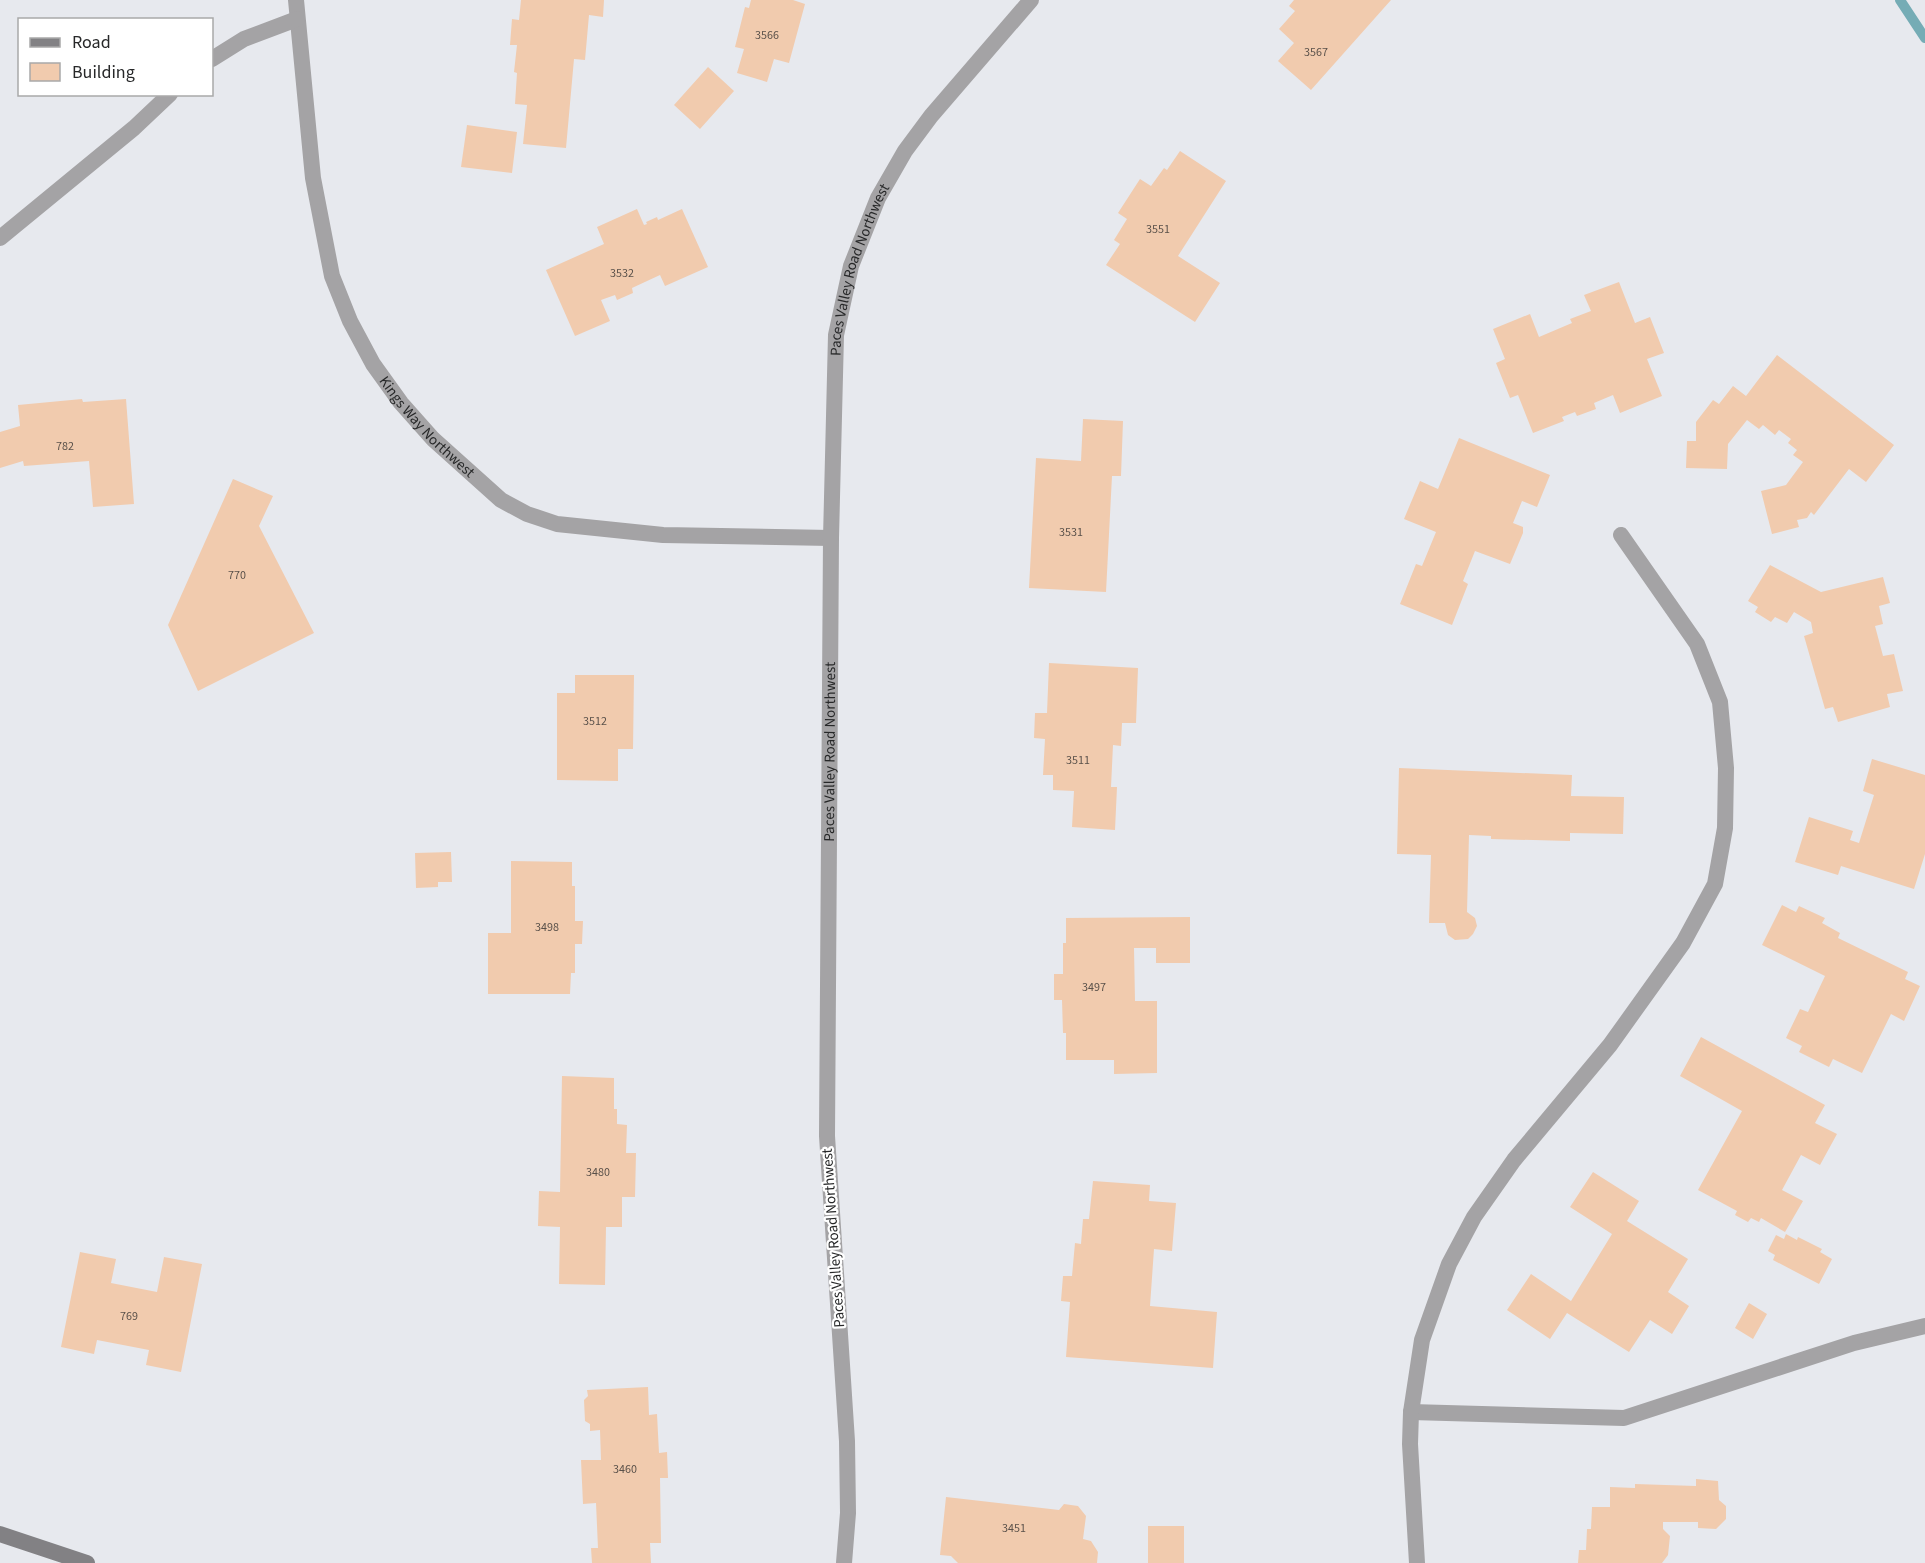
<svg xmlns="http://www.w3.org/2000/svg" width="1925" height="1563" font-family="'Source Sans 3',sans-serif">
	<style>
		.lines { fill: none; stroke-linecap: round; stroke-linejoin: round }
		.stream { stroke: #75acb5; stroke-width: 10 }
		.building { fill: #f1cbae }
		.minor { stroke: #a4a3a5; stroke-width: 16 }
		.secondary { stroke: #828184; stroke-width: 16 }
		.labels { text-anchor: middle; stroke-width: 4.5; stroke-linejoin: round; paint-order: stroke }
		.number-label { font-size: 12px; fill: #5a514a }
		.street-label { font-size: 15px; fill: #272829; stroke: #fff }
	</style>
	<rect width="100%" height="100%" fill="#e7e9ee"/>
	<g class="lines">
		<path class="stream" d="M1900,0L1925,38"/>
	</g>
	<path class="building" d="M521,0H604L603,17L589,15L585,60L574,59L566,148L523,144L527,105L515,104L517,73L514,72L517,45H510L512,19L519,20Z
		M751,0H793L805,4L789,63L774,59L767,82L737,73L744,49L735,47L745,7L749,8Z
		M1294,0H1391L1311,90L1278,61L1294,43L1279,29L1295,11L1289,6Z
		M708,67L734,91L700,129L674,105Z
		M467,125L517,132L512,173L461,167Z
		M1180,151L1226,181L1178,256L1220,283L1195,322L1106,265L1120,244L1114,240L1127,219L1118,213L1140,179L1151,186L1164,168L1167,170Z
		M637,209L644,225L647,224L646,222L657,217L658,220L682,209L708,267L665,286L660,275L632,288L633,293L617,300L615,295L601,300L610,321L575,336L546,270L604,244L597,227Z
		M1619,282L1635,323L1650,317L1664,353L1647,359L1662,396L1620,413L1613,395L1594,403L1596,409L1577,416L1575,412L1562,417L1564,421L1533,433L1518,395L1510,398L1496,363L1505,359L1493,329L1530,314L1539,337L1572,323L1570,319L1591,311L1584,295Z
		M1777,355L1894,445L1866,482L1849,469L1814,515L1811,512L1807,518L1797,520L1799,527L1772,534L1761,491L1786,485L1803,462L1793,455L1797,450L1788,443L1791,439L1779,430L1775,435L1763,425L1759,429L1747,420L1728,444L1727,469L1686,468L1687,441H1696V422L1713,400L1719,404L1733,386L1746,396Z
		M82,399L83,402L126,399L134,504L93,507L89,461L24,466L23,461L0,468V432L20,426L18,405Z
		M1083,419L1123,421L1121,476H1112L1106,592L1029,588L1036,458L1081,461Z
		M1459,438L1550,475L1537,507L1522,501L1513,523L1523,527V533L1510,564L1475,551L1463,581L1468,584L1452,625L1400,604L1416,564L1422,566L1436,532L1404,519L1420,481L1438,489Z
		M233,479L273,496L259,526L314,633L198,691L168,625Z
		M1770,565L1821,592L1883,577L1890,603L1879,606L1883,624L1875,626L1883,656L1894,654L1903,691L1887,694L1890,707L1838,722L1833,707L1825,709L1804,636L1813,633L1811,622L1794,612L1787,623L1775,617L1771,622L1755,612L1758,607L1748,601Z
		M1049,663L1138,668L1136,723H1122L1121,746L1113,745L1111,787H1117L1115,830L1072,827L1074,791L1053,790V775H1043L1045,739L1034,738L1035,713H1047Z
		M575,675H634L633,749H618V781L557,780V693H575Z
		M1872,759L1925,775V854L1914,889L1841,866L1838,875L1795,862L1809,817L1853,831L1850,840L1859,843L1874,795L1863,791Z
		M1399,768L1572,775L1571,796L1624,797L1623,834L1570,833V841L1491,839V836L1469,835L1467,912L1475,918L1477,926L1473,934L1468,939L1455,940L1448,935L1445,923H1429L1431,855L1397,854Z
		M451,852L452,882H438V887L416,888L415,853Z
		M511,861L572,862V886H575V921H583L582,944H575V973H571L570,994H488V933H511Z
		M1782,905L1796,912L1799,906L1825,918L1822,923L1840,933L1838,938L1908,972L1905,979L1920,986L1904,1021L1891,1014L1862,1073L1833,1059L1829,1067L1799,1052L1802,1046L1786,1038L1800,1009L1808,1012L1825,976L1762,945Z
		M1190,917V963H1156V948H1134L1135,1001H1157V1073L1114,1074V1060H1066V1033H1063L1062,1000H1054V974H1063V943H1066V918Z
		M1701,1037L1825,1105L1815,1123L1837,1134L1820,1165L1801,1155L1782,1190L1803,1201L1785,1232L1761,1218L1759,1222L1751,1218L1748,1222L1735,1215L1737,1211L1698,1190L1742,1111L1680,1076Z
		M562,1076L614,1078V1109H617V1124L627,1125L626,1153H636L635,1197H622V1227H606L605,1285L559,1284L560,1227L538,1226L539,1191L560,1192Z
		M1593,1172L1639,1201L1627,1221L1688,1259L1668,1292L1689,1306L1672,1334L1650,1320L1629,1352L1567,1313L1550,1339L1507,1310L1531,1274L1571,1301L1612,1234L1570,1207Z
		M1093,1181L1150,1185L1149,1201L1176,1203L1172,1251L1154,1249L1150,1306L1217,1312L1213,1368L1066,1357L1070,1302L1061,1301L1063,1276H1072L1075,1243L1081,1244L1083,1219H1089Z
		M1786,1234L1797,1240L1798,1237L1822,1249L1820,1252L1832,1259L1819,1284L1773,1260L1775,1255L1768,1251L1776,1235L1784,1239Z
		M80,1252L116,1259L111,1283L157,1292L164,1257L202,1264L181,1372L146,1365L149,1350L97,1340L94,1354L61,1347Z
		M1749,1303L1767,1314L1753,1339L1735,1328Z
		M648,1387L649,1415L657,1414L659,1453L667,1452L668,1478H660L661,1543H650L651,1563H592L591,1548H598L596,1503L583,1504L581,1460H601L600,1430L590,1431V1424L585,1421L584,1400L588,1396L587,1390Z
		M1696,1479L1718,1481L1719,1500L1726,1506V1519L1716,1529L1698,1528V1522H1663V1529L1670,1536L1668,1555L1662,1563H1578L1579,1550H1586L1587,1529H1591L1592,1507H1610V1487L1635,1488V1484L1696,1486Z
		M946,1497L1059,1510L1064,1504L1078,1506L1086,1516L1083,1539L1091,1541L1098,1552L1097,1563H958L951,1556L940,1555Z
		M1148,1526H1184V1563H1148Z"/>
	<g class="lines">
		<g class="minor">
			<path id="s1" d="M296,0L313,178L332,276L350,321L373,364L401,403L433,439L501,500L527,514L557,524L663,535L831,538"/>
			<path d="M212,59L244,39L297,19"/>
			<path d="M0,238L134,128L170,94"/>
			<path d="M1411,1412L1624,1418L1854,1343L1925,1326"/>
			<path id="s2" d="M844,1563L848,1513L847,1441L827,1136L831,538L836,335L851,266L878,198L905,151L931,116L1031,0"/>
			<path d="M1417,1563L1410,1444L1411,1412L1422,1340L1449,1264L1474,1217L1514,1160L1610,1045L1683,943L1715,884L1725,828L1726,768L1720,702L1697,644L1621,535"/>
		</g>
		<path class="secondary" d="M0,1534L87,1563"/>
	</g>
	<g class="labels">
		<g class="number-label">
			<text x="767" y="39">3566</text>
			<text x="1316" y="56">3567</text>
			<text x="1158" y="233">3551</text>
			<text x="622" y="277">3532</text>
			<text x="65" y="450">782</text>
			<text x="1071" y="536">3531</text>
			<text x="237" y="579">770</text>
			<text x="595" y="725">3512</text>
			<text x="1078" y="764">3511</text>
			<text x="547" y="931">3498</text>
			<text x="1094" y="991">3497</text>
			<text x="598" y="1176">3480</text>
			<text x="129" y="1320">769</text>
			<text x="625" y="1473">3460</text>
			<text x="1014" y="1532">3451</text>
		</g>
		<g class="street-label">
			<text dy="5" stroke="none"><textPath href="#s2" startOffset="1298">Paces Valley Road Northwest</textPath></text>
			<text dy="5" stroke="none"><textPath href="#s1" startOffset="459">Kings Way Northwest</textPath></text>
			<text dy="5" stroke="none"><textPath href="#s2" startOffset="812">Paces Valley Road Northwest</textPath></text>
			<text transform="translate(833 1238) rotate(-94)" y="5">Paces Valley Road Northwest</text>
		</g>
	</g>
	<rect x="18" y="18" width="195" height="78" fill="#ffffff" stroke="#a9a9a9" stroke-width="1.5"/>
	<rect x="30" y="38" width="30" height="9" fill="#828184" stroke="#a9a9a9" stroke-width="1.5"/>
	<text x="72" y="48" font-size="18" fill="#272829">Road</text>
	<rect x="30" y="63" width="30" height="18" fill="#f1cbae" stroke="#a9a9a9" stroke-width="1.5"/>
	<text x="72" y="78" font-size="18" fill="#272829">Building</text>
</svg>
